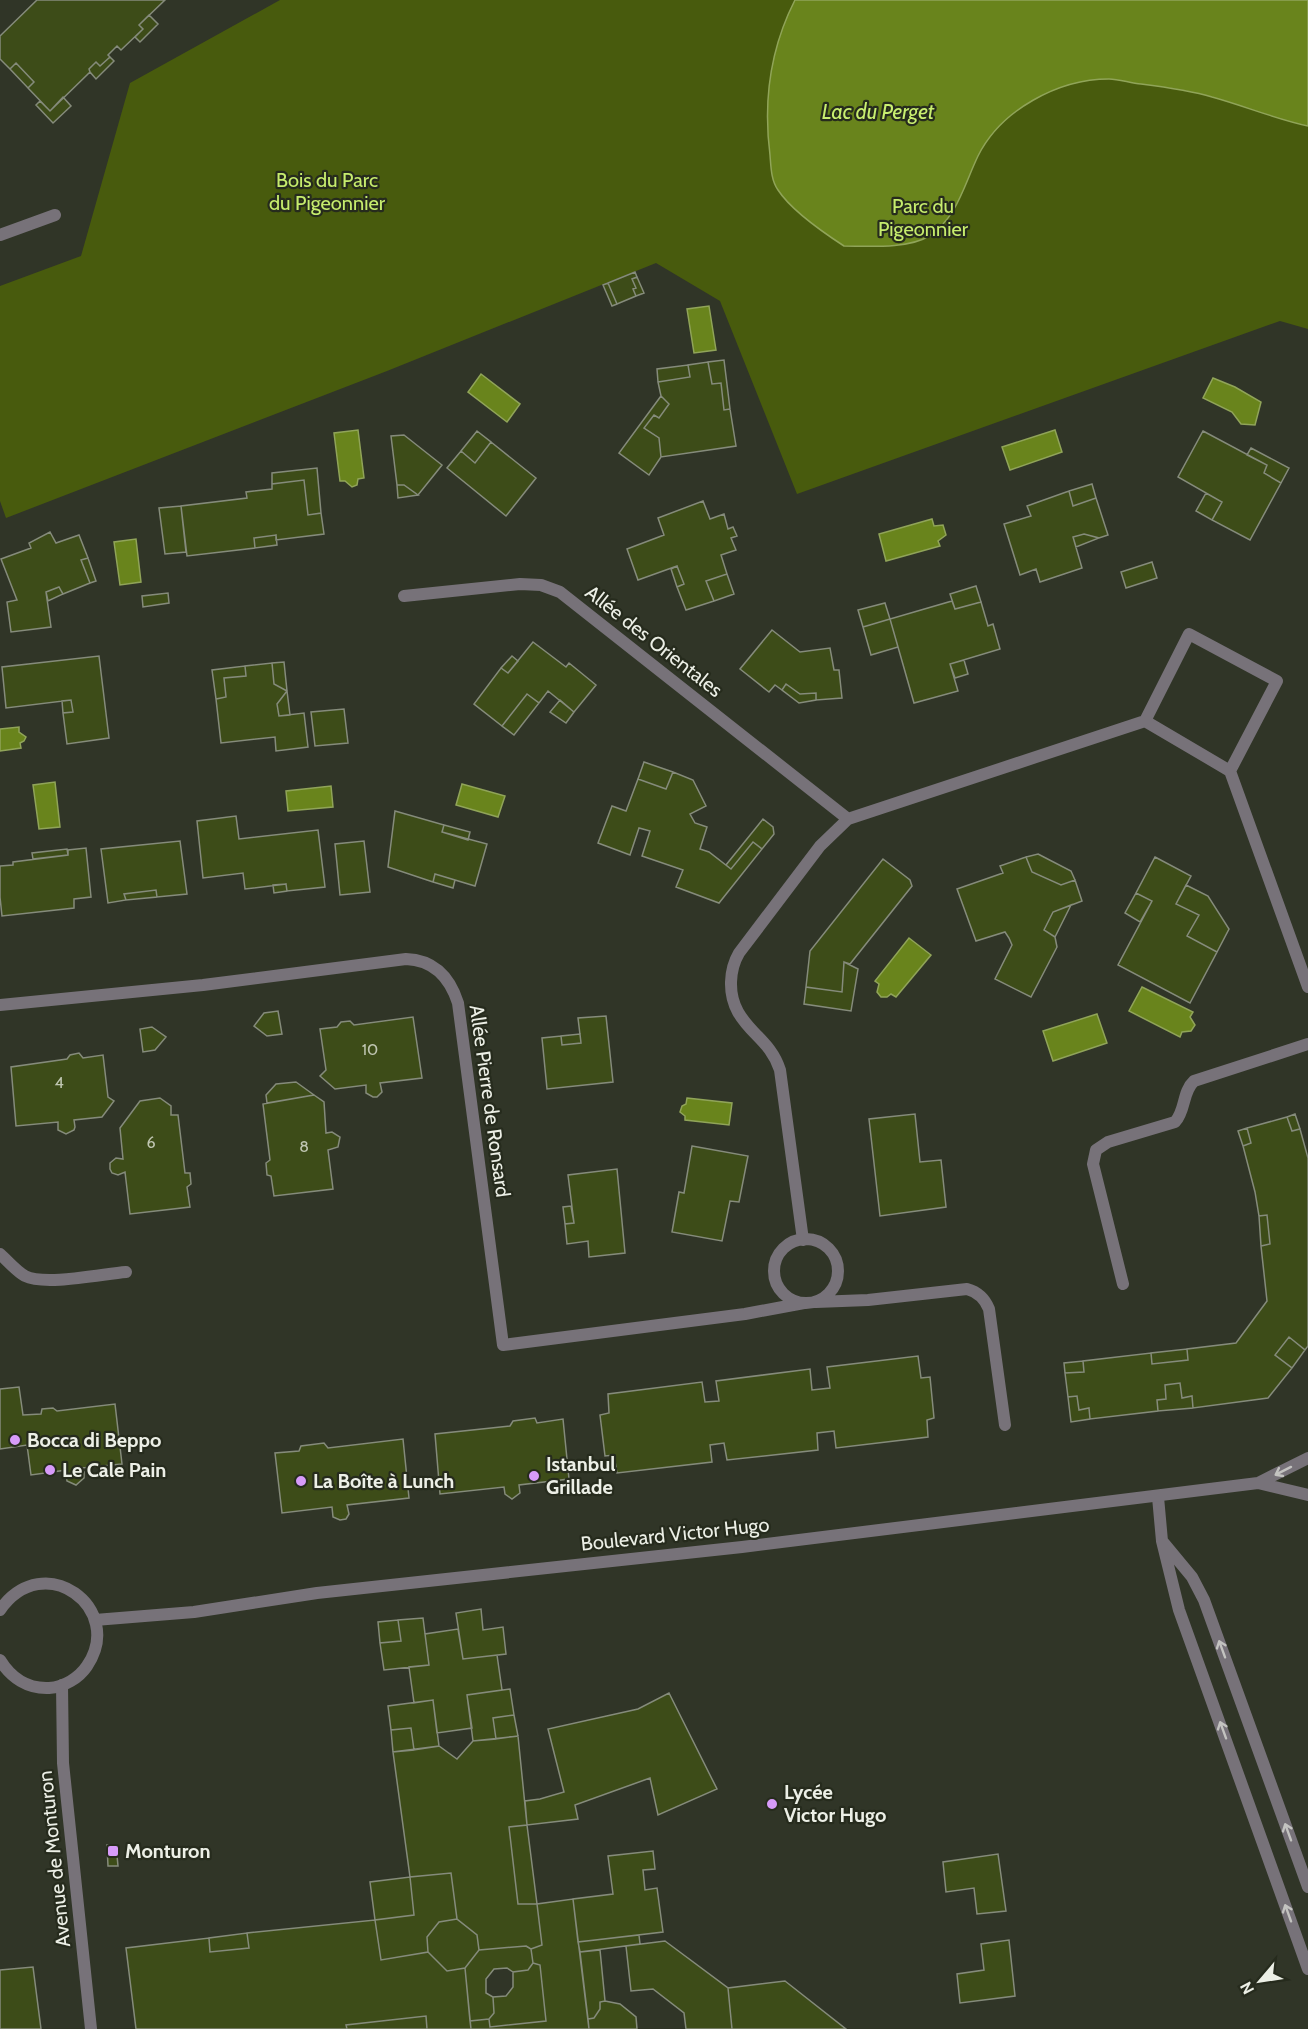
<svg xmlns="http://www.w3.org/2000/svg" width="1308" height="2029" font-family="Cabin,sans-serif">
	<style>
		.green { fill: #485b0d }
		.water { fill: #69841c; stroke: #90a459; stroke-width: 1.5 }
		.building { fill: #3d4c18; stroke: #858b7b; stroke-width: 1.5 }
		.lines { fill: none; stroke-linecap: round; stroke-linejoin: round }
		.service { stroke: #777279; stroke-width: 12 }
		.minor { stroke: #777279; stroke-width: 12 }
		.tertiary { stroke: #777279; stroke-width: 12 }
		.oneway { stroke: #c3c3c0 }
		.poi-dot { fill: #d79bf9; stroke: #262b1d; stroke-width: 2 }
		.labels { text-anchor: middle; stroke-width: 4.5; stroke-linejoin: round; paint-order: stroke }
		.number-label { font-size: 16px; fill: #c0c6b2 }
		.park-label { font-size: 20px; fill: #c6ec6d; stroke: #262b1d }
		.street-label { font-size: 20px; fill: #ecefe6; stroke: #262b1d }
		.poi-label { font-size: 20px; font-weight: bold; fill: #ecefe6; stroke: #262b1d; text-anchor: start }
		.water-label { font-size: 21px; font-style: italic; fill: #c9ef70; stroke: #262b1d }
	</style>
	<rect width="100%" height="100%" fill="#303527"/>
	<path class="green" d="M280,0H1308V329L1280,321L797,494L720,301L656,263L387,371L6,518L0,501V286L81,256L130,83Z"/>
	<path class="water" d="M795,0H1308V126C1275,119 1245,106 1212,97C1189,90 1165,87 1141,84C1130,83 1119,79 1109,79C1058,79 1001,110 978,156C964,185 957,218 929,236C909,249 867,246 844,246C824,233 791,210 778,190C771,180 771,167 770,155C763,100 770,49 795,0Z
		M709,306L716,350L694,353L687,309Z
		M481,374L520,404L507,422L468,392Z
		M1213,378L1235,387L1261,402L1255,425L1241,424L1232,412L1203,398Z
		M358,430L364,478L358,479L357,485L352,487L345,481H340L334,433Z
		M1055,430L1062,452L1010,470L1002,447Z
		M932,519L934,526L943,525L946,535L938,541L940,546L886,561L879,534Z
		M136,539L141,582L120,585L114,542Z
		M19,727V732L26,737L24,741L20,743L21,748L0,751V729Z
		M55,782L60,827L39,829L33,785Z
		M462,784L505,796L498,817L456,805Z
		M331,786L333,807L288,811L286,791Z
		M909,938L931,955L896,997L891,994L887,997H881L877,992L879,984L875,981Z
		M1142,987L1193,1012L1190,1017L1195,1025L1191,1031L1182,1032L1180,1037L1129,1011Z
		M1097,1014L1107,1043L1053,1061L1043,1031Z
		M687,1098L732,1103L729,1125L685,1120V1116L680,1112L682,1106L686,1104Z"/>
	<path class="building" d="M37,0H165L139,25L143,29L121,50L117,46L108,55L110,57L100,66L96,62L89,69L90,72L50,111L28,88L34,82L16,63L10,69L0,59V36Z
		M149,15L158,24L140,42L135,37L143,29L139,25Z
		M110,57L114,61L96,79L90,72L89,69L96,62L100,66Z
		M16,63L34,82L28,88L10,69Z
		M63,97L71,106L53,123L36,105L40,101L50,111Z
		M635,272L637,277L632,279L636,288L633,289L636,296L617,304L608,283Z
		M637,277L644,293L636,296L633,289L636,288L632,279Z
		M608,283L617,304L612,306L603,285Z
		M724,360L730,409L724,410L721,383L712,384L708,362Z
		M708,362L712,384L721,383L724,410L730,409L736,446L661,457L659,438L644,428L654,415L659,418L669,404L661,396L658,382L690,377L688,365Z
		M688,365L690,377L658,382L657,369Z
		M661,396L669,404L659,418L654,415L644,428L659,438L661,457L649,475L619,453Z
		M477,431L491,442L475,463L461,451Z
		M1203,431L1267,465L1264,473L1281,483L1250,540L1212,520L1222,502L1178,477Z
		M404,435L442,465L418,495L404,485H397L391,436Z
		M491,442L536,478L506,516L447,468L461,451L475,463Z
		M1251,448L1289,468L1281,483L1264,473L1267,465L1247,455Z
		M317,468L321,513L308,515L304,480L272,484V473Z
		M304,480L308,515L321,513L324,534L276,540V535L254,538L255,548L187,556L181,506L247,498L246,492L272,489V484Z
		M1092,484L1096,498L1073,506L1069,491Z
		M397,485H404L418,495L398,498Z
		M1069,491L1073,506L1096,498L1108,535L1099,538L1084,534L1073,537L1082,568L1040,582L1036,569L1020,575L1004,524L1031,516L1027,506Z
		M1206,493L1222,502L1212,520L1196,511Z
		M703,501L710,519L724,514L728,529L733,527L737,536L731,538L736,550L721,555L727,574L706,581L714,601L686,610L677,587L684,584L677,566L638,580L627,549L664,535L658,518Z
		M181,506L186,552L165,554L159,508Z
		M50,532L56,543L79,535L88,558L81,560L90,583L63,594L59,587L46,592L51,627L11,632L7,602L17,600L1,559L31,548L29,543Z
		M1084,534L1099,538L1076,547L1073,537Z
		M276,535L277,545L255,548L254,538Z
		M88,558L96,581L90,583L81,560Z
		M1152,562L1157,578L1126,588L1121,572Z
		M677,566L684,584L677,587L671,569Z
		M727,574L734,594L714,601L706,581Z
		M976,586L981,602L955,609L950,594Z
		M59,587L63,594L48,601L46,592Z
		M168,593L169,603L143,607L142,596Z
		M952,601L955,609L981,602L988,626L993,624L1000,649L950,664L958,691L914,703L890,619Z
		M885,603L890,619L863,627L858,610Z
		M890,619L898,647L871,655L863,627Z
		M772,630L800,652L830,648L834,670H839L842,698L816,700V693L800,694L786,684L782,690L775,685L769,692L740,669Z
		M533,642L566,667L569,663L596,685L574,712L548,691L539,703L527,694L502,726L474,704L501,668L508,673Z
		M99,656L109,738L67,744L63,713L73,712L71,700L6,708L2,667Z
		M512,656L518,661L508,673L501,668Z
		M964,660L968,674L955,678L950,664Z
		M284,662L287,691L274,684L272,663Z
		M272,663L274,684L287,691L277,704L279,716L304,713L308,747L276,751L275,737L221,743L216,699L226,697L224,678L246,676L245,666Z
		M245,666L246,676L224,678L226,697L216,699L212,670Z
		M786,684L800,694L816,693V700L799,703L782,690Z
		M287,691L290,715L279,716L277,704Z
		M527,694L539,703L514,735L502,726Z
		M71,700L73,712L63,713L62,701Z
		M560,700L574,712L566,723L550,712Z
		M344,709L348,743L315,746L311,712Z
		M644,762L673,772L666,789L638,779Z
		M673,772L693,780L706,806L690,814L695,823L707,827L700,849L709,852L731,869L753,842L762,849L719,903L676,887L683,870L642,856L650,831L639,828L630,855L598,843L612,806L626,811L638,779L666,789Z
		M395,811L444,825L442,832L487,844L475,886L435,874L433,882L388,867Z
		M236,816L239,839L318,830L325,887L287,891L286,884L245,889L243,873L203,878L197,821Z
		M763,819L773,827L774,834L762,849L753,842L731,869L726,865Z
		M444,825L470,832L468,840L442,832Z
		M180,841L187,894L157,897L156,890L124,894L126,900L108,903L101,849Z
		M364,841L370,892L340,895L335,844Z
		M86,848L91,897L74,899V908L2,916L0,897V866L13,865V862L68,855V850Z
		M67,849L68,855L33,859L32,853Z
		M1038,854L1071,871L1075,880L1061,885L1032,872L1026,857Z
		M1026,857L1032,872L1061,885L1075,880L1082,901L1053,912L1044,930L1055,937L1057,947L1031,997L995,979L1012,945L1009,938L1005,932L976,941L957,889L1003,873L1000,866Z
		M1155,857L1191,876L1176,904L1199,915L1187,936L1217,952L1190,1003L1118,965L1152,901L1136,893Z
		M883,859L910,880L912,886L850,964L844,962L842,992L806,987L810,951Z
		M435,874L455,880L453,888L433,882Z
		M286,884L287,891L274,893L273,885Z
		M1186,885L1208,896L1229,929L1217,952L1187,936L1199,915L1176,904Z
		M156,890L157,897L126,900L124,894Z
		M1136,893L1152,901L1140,922L1125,913Z
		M1071,905L1055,937L1044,930L1053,912Z
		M844,962L858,969L851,1011L804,1004L806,987L842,992Z
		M278,1011L282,1034L267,1036L254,1026L264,1013Z
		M606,1016L613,1082L547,1089L542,1038L561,1036L562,1045L581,1043L578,1018Z
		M413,1017L422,1078L380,1083L382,1092L377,1097H373L366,1093V1085L335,1089L320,1076L326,1070L320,1029L337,1027L341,1022L350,1021L354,1025Z
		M152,1027L166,1037L155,1050L143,1052L140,1029Z
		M580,1034L581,1043L562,1045L561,1036Z
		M79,1053L83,1058L103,1055L108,1097L114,1101L102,1117L74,1120L75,1127L74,1130L66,1134L58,1130V1122L16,1126L11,1067L67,1059L70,1055Z
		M296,1082L314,1095L267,1103L266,1095L276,1084Z
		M314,1095L324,1102L326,1133L332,1132L340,1137L338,1147L328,1150L333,1189L274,1196L271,1176L267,1175L266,1163L270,1160L263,1104Z
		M160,1098L171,1106V1115H178L185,1173H190L191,1184L187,1187L190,1207L130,1214L125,1172L118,1175L112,1173L110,1169V1163L116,1158L123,1159L120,1128L140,1101Z
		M915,1114L920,1162L941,1160L946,1207L880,1216L869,1119Z
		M1295,1114L1300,1129L1292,1131L1287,1117Z
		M1287,1117L1292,1131L1300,1129L1308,1158V1346L1305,1350L1289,1337L1275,1355L1292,1368L1268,1398L1193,1408L1192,1396L1182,1398L1180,1383L1165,1385L1166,1399L1157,1400L1158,1411L1090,1419L1089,1408L1079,1410L1077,1396L1068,1397L1065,1373L1084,1372L1083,1361L1151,1353L1152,1364L1188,1360L1187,1349L1236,1343L1267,1301L1261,1246L1270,1244L1267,1215L1259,1216L1255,1192L1243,1146L1251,1143L1247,1128Z
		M1247,1128L1251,1143L1243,1146L1238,1131Z
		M692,1146L748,1156L739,1202L730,1201L722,1241L672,1232L679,1192L684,1193Z
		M617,1169L625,1253L589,1257L588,1241L567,1244L565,1224L574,1223L568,1175Z
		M571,1206L574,1223L565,1224L563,1207Z
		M1267,1215L1270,1244L1261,1246L1259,1216Z
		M1289,1337L1305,1350L1292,1368L1275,1355Z
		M1187,1349L1188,1360L1152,1364L1151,1353Z
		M918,1356L921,1378L930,1377L934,1418L927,1420L928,1437L836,1448L834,1431L817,1433L818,1450L727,1460L724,1443L710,1445L712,1462L617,1473L614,1455L605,1456L600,1415L609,1413L608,1394L702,1382L705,1402L719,1401L716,1381L810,1369L812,1390L830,1388L827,1367Z
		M1083,1361L1084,1372L1065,1373L1064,1363Z
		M1180,1383L1182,1398L1192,1396L1193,1408L1158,1411L1157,1400L1166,1399L1165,1385Z
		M19,1387L23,1415L41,1414L42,1409L53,1408L57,1411L115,1404L122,1464L81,1468L84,1472V1478L76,1485L67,1481L66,1475L67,1470L31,1475L27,1445L0,1449V1389Z
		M1077,1396L1079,1410L1089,1408L1090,1419L1071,1422L1068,1397Z
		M535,1418L537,1423L563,1419L569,1479L519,1485L520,1493L512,1499L505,1494L504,1487L440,1494L435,1434L510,1426L513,1421Z
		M403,1439L409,1498L347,1505L349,1514L346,1519L340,1520L333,1517L332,1507L282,1513L275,1453L299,1451L301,1446L324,1443L328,1448Z
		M481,1609L483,1630L503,1627L506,1654L463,1659L456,1613Z
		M423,1618L429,1665L384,1670L380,1643L401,1641L398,1620Z
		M398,1620L401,1641L380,1643L378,1622Z
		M458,1629L463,1659L497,1655L502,1690L467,1695L472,1728L437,1733L433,1700L414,1703L409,1667L429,1665L425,1634Z
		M510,1689L514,1715L493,1718L496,1739L473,1741L467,1695Z
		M669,1693L717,1789L658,1815L650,1778L575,1805L578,1819L527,1825L525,1801L540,1799L564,1792L548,1729L638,1709Z
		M433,1700L439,1746L414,1750L411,1728L391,1730L388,1706Z
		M514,1715L518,1736L496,1739L493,1718Z
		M411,1728L414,1750L393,1752L391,1730Z
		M518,1736L527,1825L509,1827L518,1904H537L542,1945L531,1949L526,1946L479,1950L477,1935L457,1919L451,1873L410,1877L393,1752L439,1746L457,1759L473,1741Z
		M527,1825L537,1904H518L509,1827Z
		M107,1845H116L118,1866H108Z
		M653,1851L655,1869L643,1870L645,1890L657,1888L663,1932L578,1942L573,1899L613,1894L608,1856Z
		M998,1854L1006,1911L977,1914L974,1888L946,1892L943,1862Z
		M451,1873L457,1919L439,1922L427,1937L428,1952L381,1960L375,1920L414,1915L410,1877Z
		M410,1877L414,1915L375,1920L370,1882Z
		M573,1899L589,2029H471L470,2021L489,2019L490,2027L546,2021L540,1965L533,1963L531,1949L542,1945L537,1904Z
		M457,1919L477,1935L479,1950L465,1968L447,1971L428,1952L427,1937L439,1922Z
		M375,1920L381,1960L428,1952L447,1971L465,1968L471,2029H427L426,2016L346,2025L347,2029H136L126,1948L209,1938L210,1952L249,1948L247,1933Z
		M247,1933L249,1948L210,1952L209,1938Z
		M639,1935L640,1944L580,1952L578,1942Z
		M1009,1940L1015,1996L960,2003L957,1974L984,1970L981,1944Z
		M665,1941L728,1988L732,2029H686L684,2013L653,1989L631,1991L626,1946Z
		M526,1946L531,1949L533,1963L528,1970L513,1972L507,1968L494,1969L486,1979V1993L493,1997L494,2013L489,2019L470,2021L465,1968L479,1950Z
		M600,1950L605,2001L600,2002V2009L594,2018L588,2019L580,1952Z
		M533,1963L540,1965L546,2021L490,2027L489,2019L494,2013L493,1997L506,1996L513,1987V1972L528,1970Z
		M33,1967L41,2029H0V1970Z
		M785,1981L846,2029H732L728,1988Z
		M605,2001L620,2004L636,2017L637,2029H589L588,2019L594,2018L600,2009V2002Z
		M426,2016L427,2029H347L346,2025Z"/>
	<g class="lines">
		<path class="service" d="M0,235L55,215
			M1123,1284L1093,1164L1096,1150L1108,1142L1175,1122C1186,1110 1182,1092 1194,1081L1308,1044
			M1158,1497L1162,1541L1179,1610L1308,1969
			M1163,1542L1192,1577L1204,1600L1308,1887"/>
		<path class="minor" d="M404,596L520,584L541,585L560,592L848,819L1145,721
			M1189,634L1277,681L1230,771L1145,721Z
			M1230,771L1308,987
			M0,1005L203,985L406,959C434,960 450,978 458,1003L503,1345L745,1314L804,1303
			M774 1271a32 32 0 1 1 64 0a32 32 0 1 1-64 0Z
			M803,1240L780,1070C771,1042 751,1035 738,1012C728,994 729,970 739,953L820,846L848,819
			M0,1254C8,1261 16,1271 25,1276C45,1286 102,1274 126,1272
			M816,1302L868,1300L967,1289C978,1292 985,1299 989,1309L1005,1425
			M62,1685L63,1763L91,2029"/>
		<path class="tertiary" d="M1258,1483L1308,1458
			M0,1610C44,1547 126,1609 87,1666C79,1678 64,1687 49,1688C28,1689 11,1678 0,1660
			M95,1620L194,1612L317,1593L742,1547L1258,1483L1308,1495"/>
	</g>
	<defs><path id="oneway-shaft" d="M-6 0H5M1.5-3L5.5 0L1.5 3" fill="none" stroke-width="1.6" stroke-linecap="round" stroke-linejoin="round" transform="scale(1.5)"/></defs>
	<g class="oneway">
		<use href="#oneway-shaft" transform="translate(1283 1471) rotate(153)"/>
		<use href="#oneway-shaft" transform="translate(1222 1649) rotate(-110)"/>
		<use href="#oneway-shaft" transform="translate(1223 1730) rotate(-110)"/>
		<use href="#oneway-shaft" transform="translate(1288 1832) rotate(-110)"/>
		<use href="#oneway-shaft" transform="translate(1288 1913) rotate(-110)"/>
	</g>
	<g class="poi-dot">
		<circle cx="15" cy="1440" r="6"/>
		<circle cx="50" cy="1470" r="6"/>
		<circle cx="534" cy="1476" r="6"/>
		<circle cx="301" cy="1481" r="6"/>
		<circle cx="772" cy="1804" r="6"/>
		<rect x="107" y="1845" width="12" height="12" rx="3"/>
	</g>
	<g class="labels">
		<g class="number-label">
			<text x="370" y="1055">10</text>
			<text x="59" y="1088">4</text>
			<text x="151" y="1148">6</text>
			<text x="304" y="1152">8</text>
		</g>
		<g class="park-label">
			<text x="327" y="187">Bois du Parc<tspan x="327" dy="23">du Pigeonnier</tspan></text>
			<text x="923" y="213">Parc du<tspan x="923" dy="23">Pigeonnier</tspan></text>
		</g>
		<g class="street-label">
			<text transform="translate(654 641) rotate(38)" y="7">Allée des Orientales</text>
			<text transform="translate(490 1101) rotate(82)" y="7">Allée Pierre de Ronsard</text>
			<text transform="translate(675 1534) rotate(-6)" y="7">Boulevard Victor Hugo</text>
			<text transform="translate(54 1859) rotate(-96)" y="7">Avenue de Monturon</text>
		</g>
		<g class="poi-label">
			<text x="27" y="1447">Bocca di Beppo</text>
			<text x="546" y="1471">Istanbul<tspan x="546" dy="23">Grillade</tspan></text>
			<text x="62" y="1477">Le Cale Pain</text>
			<text x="313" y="1488">La Boîte à Lunch</text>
			<text x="784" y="1799">Lycée<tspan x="784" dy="23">Victor Hugo</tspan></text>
			<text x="125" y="1858">Monturon</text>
		</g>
		<g class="water-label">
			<text x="878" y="119">Lac du Perget</text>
		</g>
	</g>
	<g transform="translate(1260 1981) rotate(241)" stroke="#262b1d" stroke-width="4.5" paint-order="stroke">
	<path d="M0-4.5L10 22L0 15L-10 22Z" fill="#ecefe6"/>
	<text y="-9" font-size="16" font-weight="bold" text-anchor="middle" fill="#ecefe6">N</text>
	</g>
</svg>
